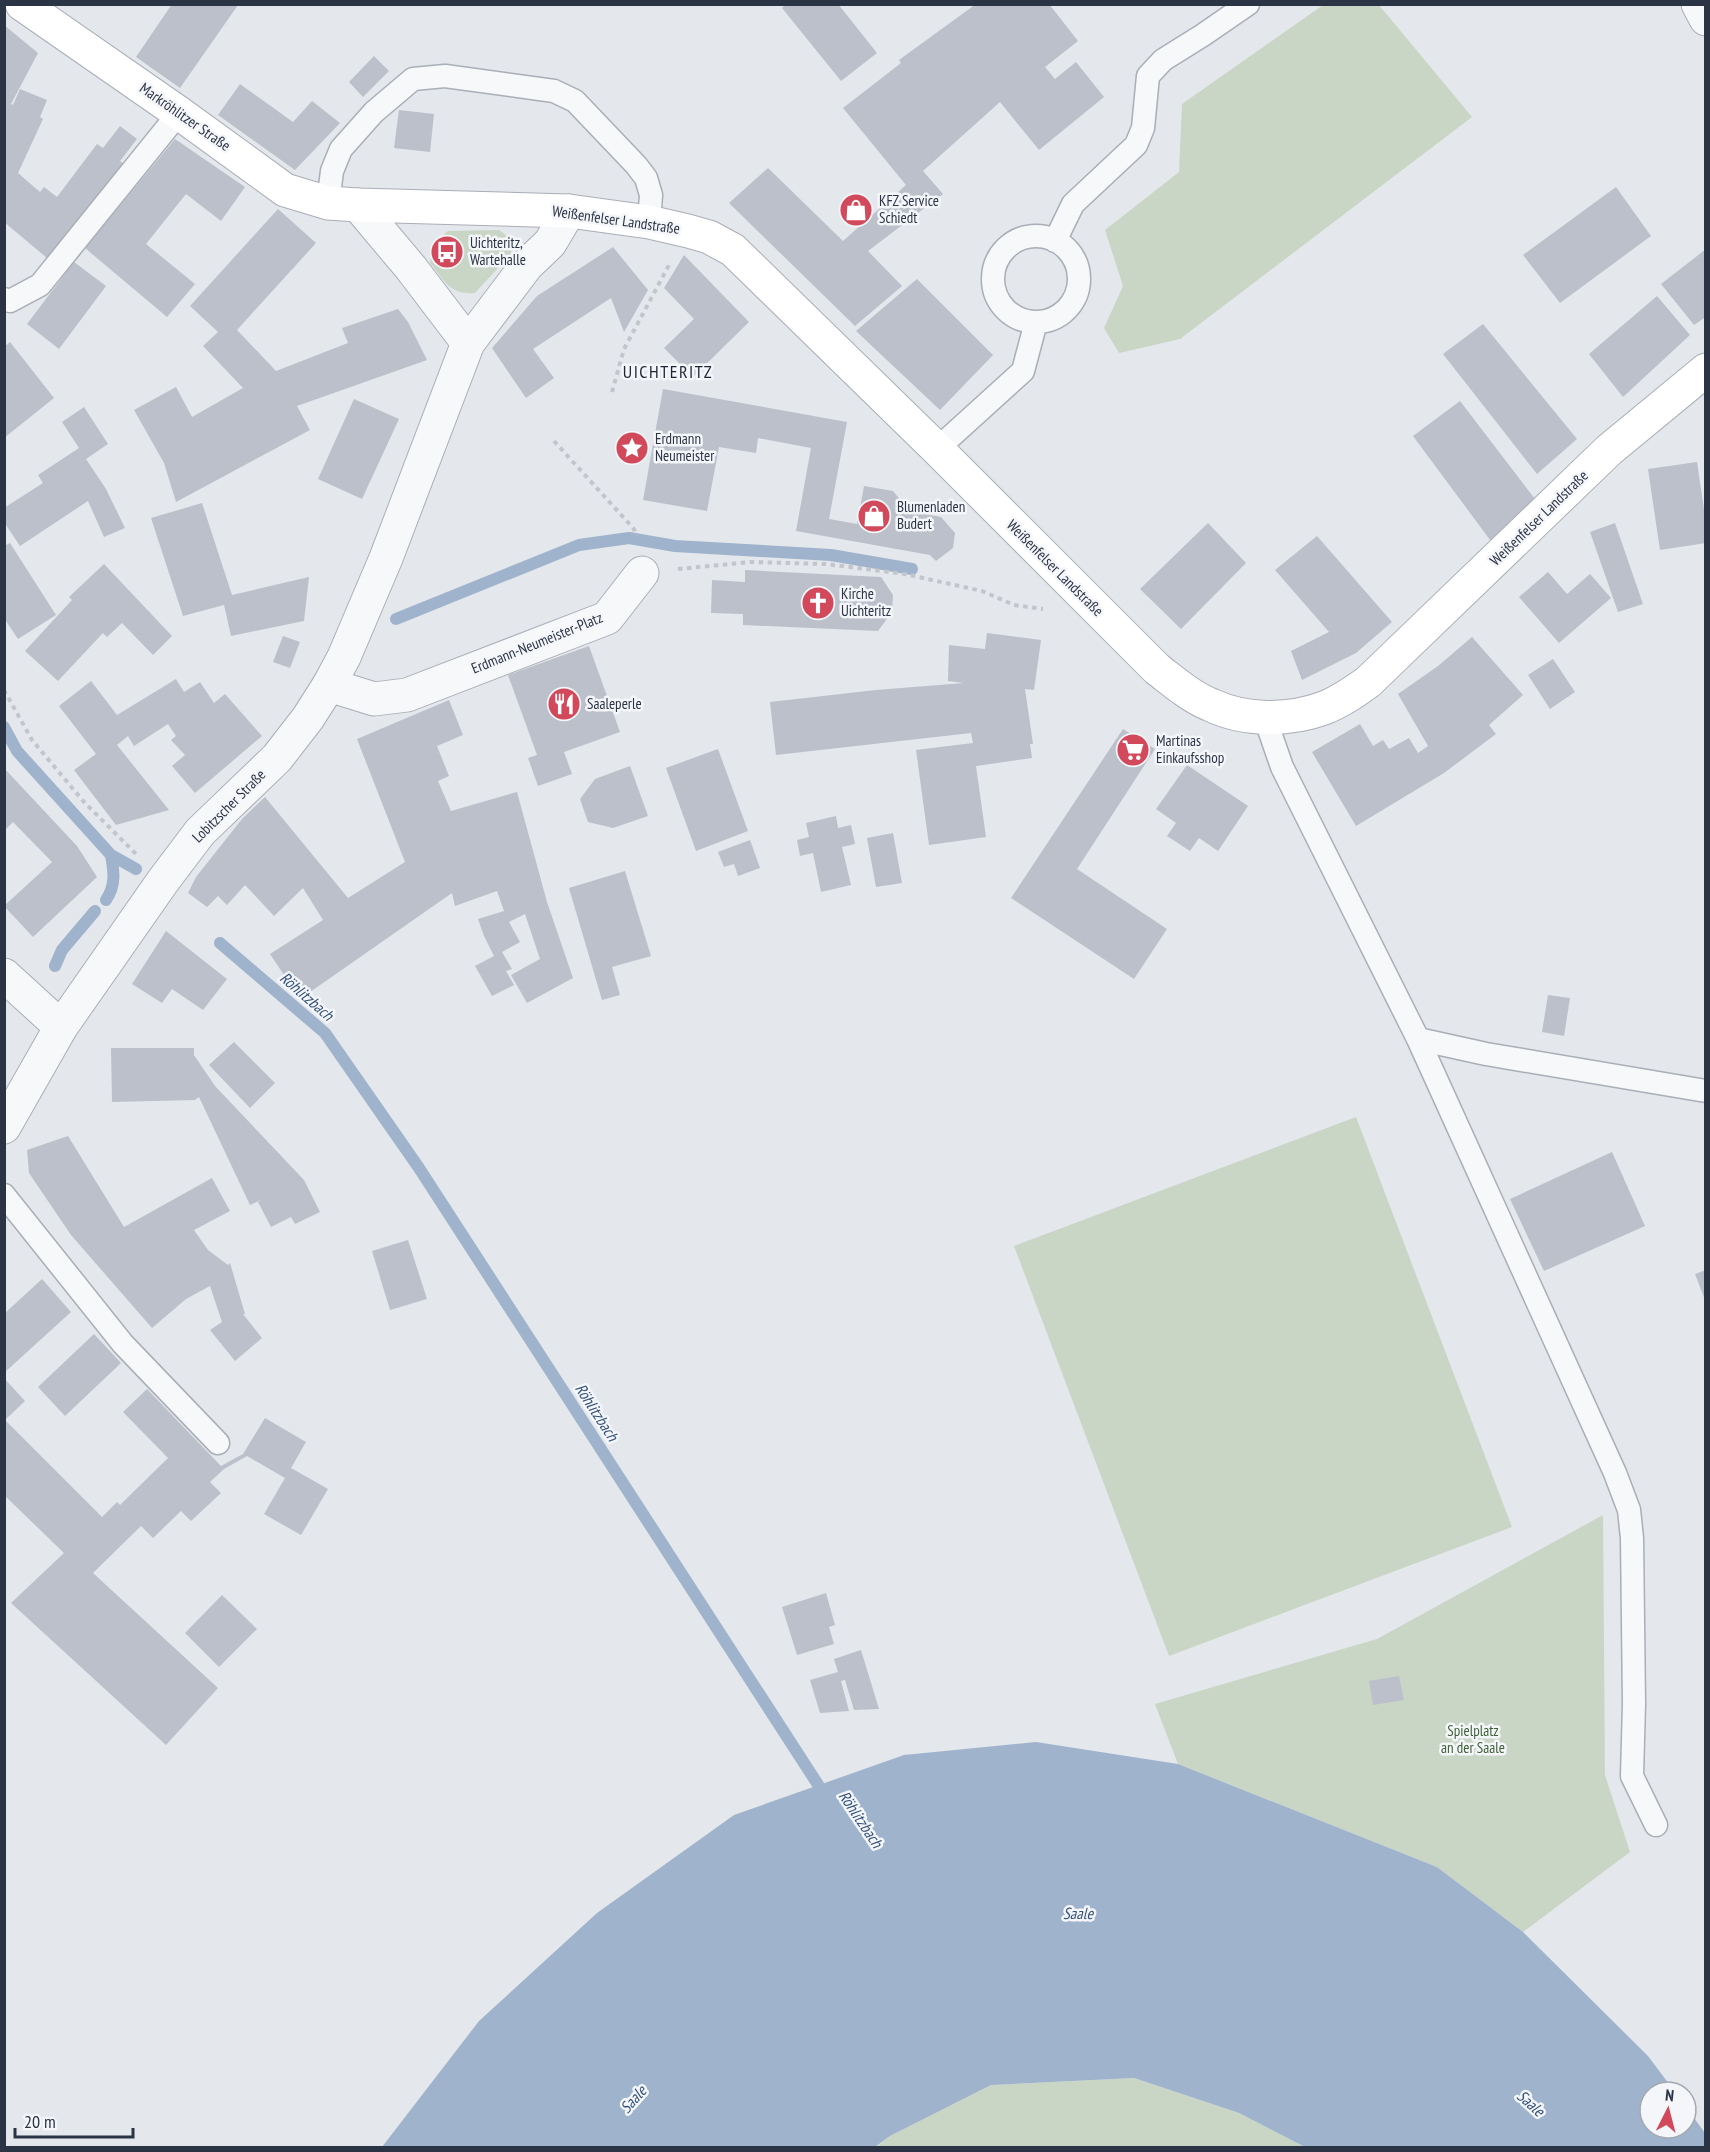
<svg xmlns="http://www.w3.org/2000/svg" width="1710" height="2152" font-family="'PT Sans Narrow',sans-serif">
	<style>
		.green { fill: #c9d6c5 }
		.water { fill: #9fb4cc }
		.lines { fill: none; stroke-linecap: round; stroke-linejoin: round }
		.stream { stroke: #9fb4cc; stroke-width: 12 }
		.building { fill: #bbc0ca }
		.service-casing { stroke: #a9aeb7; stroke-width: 25 }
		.minor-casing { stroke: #a9aeb7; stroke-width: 35 }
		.tertiary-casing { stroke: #a9aeb7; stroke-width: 35 }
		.secondary-casing { stroke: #a9aeb7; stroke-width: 35 }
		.path { stroke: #c2c5cb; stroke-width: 4; stroke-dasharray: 4.5 4.5; stroke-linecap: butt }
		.service { stroke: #f7f8fa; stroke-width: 22 }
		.minor { stroke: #f7f8fa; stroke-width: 33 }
		.tertiary { stroke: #f7f8fa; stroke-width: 33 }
		.secondary { stroke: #fff; stroke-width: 33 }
		.labels { text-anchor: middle; stroke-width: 5; stroke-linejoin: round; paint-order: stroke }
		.street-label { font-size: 15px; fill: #2b3445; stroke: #f4f6f9 }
		.poi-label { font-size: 15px; fill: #2b3445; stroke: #f4f6f9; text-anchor: start }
		.park-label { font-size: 15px; fill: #3f6138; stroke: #f4f6f9 }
		.water-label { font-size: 16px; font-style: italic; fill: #34527a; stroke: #f4f6f9 }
		.quarter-label { font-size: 18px; letter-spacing: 1.5px; fill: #1d2536; stroke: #f4f6f9 }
	</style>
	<rect width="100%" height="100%" fill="#e4e7ec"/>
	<path class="green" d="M1323,5H1379L1472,117L1180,339L1119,353L1104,328L1123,286L1105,230L1179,172L1182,104Z
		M499,230L511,239V254L475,293C449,295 445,281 430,263L433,244L448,231Z
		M1356,1117L1512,1527L1169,1656L1014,1246Z
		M1603,1515L1605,1775L1630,1852L1523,1932L1437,1867L1178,1764L1155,1704L1377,1639Z
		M1134,2078L1239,2113L1305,2147L875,2148L890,2136L991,2085Z"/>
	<path class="water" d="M1036,1742L1178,1764L1437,1867L1523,1932L1648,2056L1675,2092H1650V2128H1686V2107L1705,2133V2147H1305L1239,2113L1134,2078L991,2085L890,2136L875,2147H382L479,2021L597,1913L734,1815L904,1755Z"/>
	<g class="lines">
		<path class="stream" d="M396,619L579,545L629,538L675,546L831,555L912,569
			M4,727L17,751L111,855L136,869
			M106,900C116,885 114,872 111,855
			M220,943L325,1033L419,1168L826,1797
			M55,966L62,950L95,911"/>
	</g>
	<path class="building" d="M172,4L238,5L180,88L136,57Z
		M786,4H838L877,53L841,81L782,8Z
		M976,4H1049L1078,41L1045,67L1055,79L1076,62L1104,97L1039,150L1000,102L923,171L943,194L868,251L902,286L855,326L729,203L768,168L843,241L906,185L843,108L901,63L899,60Z
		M4,25L38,53L11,104L13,105L20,89L47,100L40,117L43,119L18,173L40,192L44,187L57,197L97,144L103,148L120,126L137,139L120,161L125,165L47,258L4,222Z
		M374,56L389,71L363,97L349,82Z
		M240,84L293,122L312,101L340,123L295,170L218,115Z
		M399,110L434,114L430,152L394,148Z
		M175,139L245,187L221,221L186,194L146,244L195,284L167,317L85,248Z
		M1616,187L1651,236L1560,303L1523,255Z
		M278,209L316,243L237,330L276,371L348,343L342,328L398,309L408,322L427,360L297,406L310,430L176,502L164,463L134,410L176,387L192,417L243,388L203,346L218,332L190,306Z
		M613,247L648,290L624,332L611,298L533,349L554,378L526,398L492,348L537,296Z
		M1706,249V317L1694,325L1661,284Z
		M684,255L749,322L693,377L664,348L694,319L664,288Z
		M74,262L106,286L59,349L27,324Z
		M917,279L993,355L940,410L856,331Z
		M1657,296L1690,335L1623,397L1589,354Z
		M1483,324L1577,439L1537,474L1443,354Z
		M10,342L54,398L4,438V347Z
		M663,389L847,422L829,519L857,524L864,486L893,491L902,502L900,509L941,517L955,533L953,548L936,561L930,555L796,531L811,448L758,438L756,453L719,447L707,511L643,500Z
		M354,399L399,419L362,499L318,479Z
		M1460,401L1541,507L1496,548L1413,436Z
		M84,407L108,444L86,459L106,489L125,528L104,537L88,501L20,546L4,522V508L43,483L38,475L79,448L62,422Z
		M1697,462L1706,523V543L1660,550L1648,469Z
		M202,503L232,595L309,577L304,621L231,636L224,605L183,616L151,518Z
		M1208,523L1246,563L1181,629L1140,589Z
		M1615,523L1643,604L1618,612L1590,532Z
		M1317,536L1392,622L1356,653L1302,680L1291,651L1329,632L1275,570Z
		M10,543L56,615L18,639L4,618V546Z
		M104,564L172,636L153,655L122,623L107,637L103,633L58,681L25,651L72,600L69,597Z
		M745,570L881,577L893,595L892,612L878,631L743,625V614L711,613L712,580L745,582Z
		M1548,572L1567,594L1590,574L1611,598L1559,643L1519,597Z
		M987,633L1041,640L1034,690L1025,689L1033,744H1030L1032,758L976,766L986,837L929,845L916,750L973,743L971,733L776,755L770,702L876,690L964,683L948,681L949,645L985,649Z
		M283,636L300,642L290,668L273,662Z
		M1472,637L1523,695L1489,725L1496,734L1444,773L1356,826L1312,752L1360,724L1373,746L1383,740L1389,749L1409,738L1418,753L1428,746L1398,694L1438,666Z
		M589,646L620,732L564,752L572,774L538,786L528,758L537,755L508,675Z
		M1553,659L1575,692L1550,709L1528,675Z
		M176,679L184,692L200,682L214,703L225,694L262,736L195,793L172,766L185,755L171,740L176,736L168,724L134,746L128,736L117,745L169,810L116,825L74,770L96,754L59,706L91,681L117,715Z
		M449,700L463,735L437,746L449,776L438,781L451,811L517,792L547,902L573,978L527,1003L511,975L540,959L525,914L509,922L520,942L502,952L512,969L506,971L514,985L492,996L475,966L494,956L484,936L478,919L504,911L497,891L455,906L452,893L300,999L270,954L323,920L303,888L274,916L245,885L227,905L218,896L207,907L188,893L196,877L242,819L265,797L348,898L405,862L357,739Z
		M1123,729L1155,749L1077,869L1167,929L1134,979L1011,898Z
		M718,749L748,831L696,851L666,768Z
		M1187,765L1248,806L1218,851L1199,838L1190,851L1167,836L1176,823L1156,809Z
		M630,766L648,816L613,828L588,822L580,799L595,779Z
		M4,768L77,846L97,877L33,937L4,906L52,862L13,822L4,831Z
		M836,816L838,828L851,825L855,844L842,847L851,885L821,892L813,853L800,856L797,840L809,837L806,823Z
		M893,833L902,883L876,887L867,838Z
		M750,840L760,868L738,876L734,864L724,867L718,852Z
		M625,871L651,956L612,967L620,995L602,1000L569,888Z
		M166,931L227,979L203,1010L172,989L162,1003L132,984Z
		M1548,995L1570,998L1564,1036L1542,1032Z
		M234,1042L275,1083L250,1108L209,1065Z
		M111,1048H194V1055L215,1086L304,1180L320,1212L295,1224L291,1217L271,1227L258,1202L263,1199L250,1205L199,1097L195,1100L112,1102Z
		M68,1136L124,1227L212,1178L230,1211L194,1230L208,1250L228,1265L230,1263L245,1314H243L262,1338L235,1361L210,1330L222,1322L210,1286L186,1299L152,1328L71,1235L29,1173L27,1150Z
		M1612,1152L1645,1226L1544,1271L1510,1199Z
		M408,1240L427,1299L390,1310L372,1251Z
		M1706,1270V1300H1705L1695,1274Z
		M42,1279L71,1312L4,1373V1314Z
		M94,1334L121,1363L65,1416L38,1387Z
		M4,1378L25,1401L5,1420L102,1517L117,1502L120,1505L168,1458L123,1412L147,1389L221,1466L243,1454L265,1418L306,1442L291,1468L328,1489L301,1535L264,1514L285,1478L247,1456L224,1469L210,1482L221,1493L191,1521L181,1511L153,1538L141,1526L93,1573L218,1688L166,1745L11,1603L64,1553L4,1495Z
		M826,1593L835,1625L829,1627L834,1644L797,1655L782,1607Z
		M222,1595L257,1629L219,1667L185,1633Z
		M861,1650L879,1709L854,1710L845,1680L841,1681L849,1711L820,1713L810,1680L838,1672L834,1659Z
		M1399,1676L1404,1700L1373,1705L1369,1681Z"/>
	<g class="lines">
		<defs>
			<path id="service" d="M328,203L332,171L341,149L374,112L413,79L445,76L554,91L575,101L636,165L646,178L651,195L649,222
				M993 279a43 43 0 1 1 86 0a43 43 0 1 1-86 0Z
				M1055,241L1073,204L1136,145L1143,128L1148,76L1163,60L1203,35L1248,4
				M4,299L10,301L40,285L179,113
				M937,449L1023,371L1036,322
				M1265,718L1282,767L1418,1039L1615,1473L1629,1510L1632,1538L1634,1704L1632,1776L1656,1825
				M1418,1039L1486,1054L1706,1091
				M4,1195L123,1344L218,1443"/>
			<path id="minor" d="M1698,4L1706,19
				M329,685L374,699L407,695L607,618L642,573
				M4,975L61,1027"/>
			<path id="tertiary" d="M358,205L411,268L468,343
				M4,1127L61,1027L163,881L200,832L277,758L308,718L329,685L344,657L386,558L468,343L527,265L550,243L569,211"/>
			<path id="secondary" d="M22,4L179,113L285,190L328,203L358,205L569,211L649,222L688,231L709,237L733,250L937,449L1157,669C1174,682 1191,697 1211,705C1245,721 1289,721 1324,708C1340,702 1354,692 1368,682L1609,450L1706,370"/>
		</defs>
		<use href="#service" class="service-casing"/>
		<use href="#minor" class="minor-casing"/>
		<use href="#tertiary" class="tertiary-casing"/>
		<use href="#secondary" class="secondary-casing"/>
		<path class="path" d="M612,392L624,349L669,265
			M554,441L634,529L636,536
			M678,569L751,562L826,564L905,574L982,591L1014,605L1043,609
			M4,690L32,740L84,802L137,855"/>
		<use href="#service" class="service"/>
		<use href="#minor" class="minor"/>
		<use href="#tertiary" class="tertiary"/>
		<use href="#secondary" class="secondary"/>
	</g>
	<defs>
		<symbol id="shop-disc" viewBox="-11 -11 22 22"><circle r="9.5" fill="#d1495b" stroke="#f4f6f9"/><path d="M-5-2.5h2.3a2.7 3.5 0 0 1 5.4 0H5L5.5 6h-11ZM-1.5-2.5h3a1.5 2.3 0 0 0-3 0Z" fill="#fff"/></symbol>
		<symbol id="bus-disc" viewBox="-11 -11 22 22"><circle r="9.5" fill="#d1495b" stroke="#f4f6f9"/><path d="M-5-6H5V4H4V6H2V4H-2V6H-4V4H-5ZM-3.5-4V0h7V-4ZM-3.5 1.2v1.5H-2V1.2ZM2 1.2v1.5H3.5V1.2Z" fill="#fff"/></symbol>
		<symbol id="sight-disc" viewBox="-11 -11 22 22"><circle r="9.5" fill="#d1495b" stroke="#f4f6f9"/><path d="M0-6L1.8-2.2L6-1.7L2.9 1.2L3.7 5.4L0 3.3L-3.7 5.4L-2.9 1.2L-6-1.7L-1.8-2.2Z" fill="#fff"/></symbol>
		<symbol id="church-disc" viewBox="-11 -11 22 22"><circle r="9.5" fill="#d1495b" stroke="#f4f6f9"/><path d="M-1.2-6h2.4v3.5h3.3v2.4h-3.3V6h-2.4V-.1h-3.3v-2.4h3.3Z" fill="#fff"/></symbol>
		<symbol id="restaurant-disc" viewBox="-11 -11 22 22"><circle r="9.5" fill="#d1495b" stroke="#f4f6f9"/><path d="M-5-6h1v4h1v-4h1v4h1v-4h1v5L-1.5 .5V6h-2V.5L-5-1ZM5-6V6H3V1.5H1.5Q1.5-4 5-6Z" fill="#fff"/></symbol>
		<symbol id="supermarket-disc" viewBox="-11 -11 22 22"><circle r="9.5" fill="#d1495b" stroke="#f4f6f9"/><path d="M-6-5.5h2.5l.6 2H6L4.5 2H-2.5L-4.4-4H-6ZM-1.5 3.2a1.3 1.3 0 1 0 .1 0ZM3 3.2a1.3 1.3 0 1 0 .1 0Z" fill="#fff"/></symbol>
	</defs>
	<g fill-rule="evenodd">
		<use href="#shop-disc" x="837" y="191" width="38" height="38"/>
		<use href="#bus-disc" x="428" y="233" width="38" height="38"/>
		<use href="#sight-disc" x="613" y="429" width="38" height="38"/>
		<use href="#shop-disc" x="855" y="497" width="38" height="38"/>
		<use href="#church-disc" x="799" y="584" width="38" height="38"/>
		<use href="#restaurant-disc" x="545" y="685" width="38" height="38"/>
		<use href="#supermarket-disc" x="1114" y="731" width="38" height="38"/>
	</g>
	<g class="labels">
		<g class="street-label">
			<text transform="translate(185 117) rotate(35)" y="5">Markröhlitzer Straße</text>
			<text transform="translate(616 220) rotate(8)" y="5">Weißenfelser Landstraße</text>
			<text transform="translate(1539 518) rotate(-44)" y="5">Weißenfelser Landstraße</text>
			<text transform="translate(1055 568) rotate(45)" y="5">Weißenfelser Landstraße</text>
			<text transform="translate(537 643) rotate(-22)" y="5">Erdmann-Neumeister-Platz</text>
			<text transform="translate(229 806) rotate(-45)" y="5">Lobitzscher Straße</text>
		</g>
		<g class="poi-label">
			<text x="879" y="206">KFZ Service<tspan x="879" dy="17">Schiedt</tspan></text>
			<text x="470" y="248">Uichteritz,<tspan x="470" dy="17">Wartehalle</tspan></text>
			<text x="655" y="444">Erdmann<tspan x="655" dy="17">Neumeister</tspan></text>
			<text x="897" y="512">Blumenladen<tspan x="897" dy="17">Budert</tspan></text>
			<text x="841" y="599">Kirche<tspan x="841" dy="17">Uichteritz</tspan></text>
			<text x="587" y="709">Saaleperle</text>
			<text x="1156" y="746">Martinas<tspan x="1156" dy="17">Einkaufsshop</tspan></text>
		</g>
		<g class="park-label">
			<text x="1473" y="1736">Spielplatz<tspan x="1473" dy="17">an der Saale</tspan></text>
		</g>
		<g class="water-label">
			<text transform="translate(307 996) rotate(41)" y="6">Röhlitzbach</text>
			<text transform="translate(597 1412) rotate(57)" y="6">Röhlitzbach</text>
			<text transform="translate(861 1819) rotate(56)" y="6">Röhlitzbach</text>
			<text x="1078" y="1919">Saale</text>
			<text transform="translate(633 2099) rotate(-48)" y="6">Saale</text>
			<text transform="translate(1531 2103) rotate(42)" y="6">Saale</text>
		</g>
		<g class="quarter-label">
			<text x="668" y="378">UICHTERITZ</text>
		</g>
	</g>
	<rect width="1710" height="2152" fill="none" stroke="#2b3445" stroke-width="12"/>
	<g transform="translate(1668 2110) rotate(6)"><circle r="28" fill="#f4f6f9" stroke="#a4a8b1" stroke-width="1.5"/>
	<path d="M0-4.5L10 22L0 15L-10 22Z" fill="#d1495b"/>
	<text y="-9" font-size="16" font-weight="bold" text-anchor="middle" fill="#2b3445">N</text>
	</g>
	<path d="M15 2128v9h118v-9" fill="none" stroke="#2b3445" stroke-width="3"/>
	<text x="24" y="2128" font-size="18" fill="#2b3445" stroke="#f4f6f9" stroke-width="4.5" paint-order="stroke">20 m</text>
</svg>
